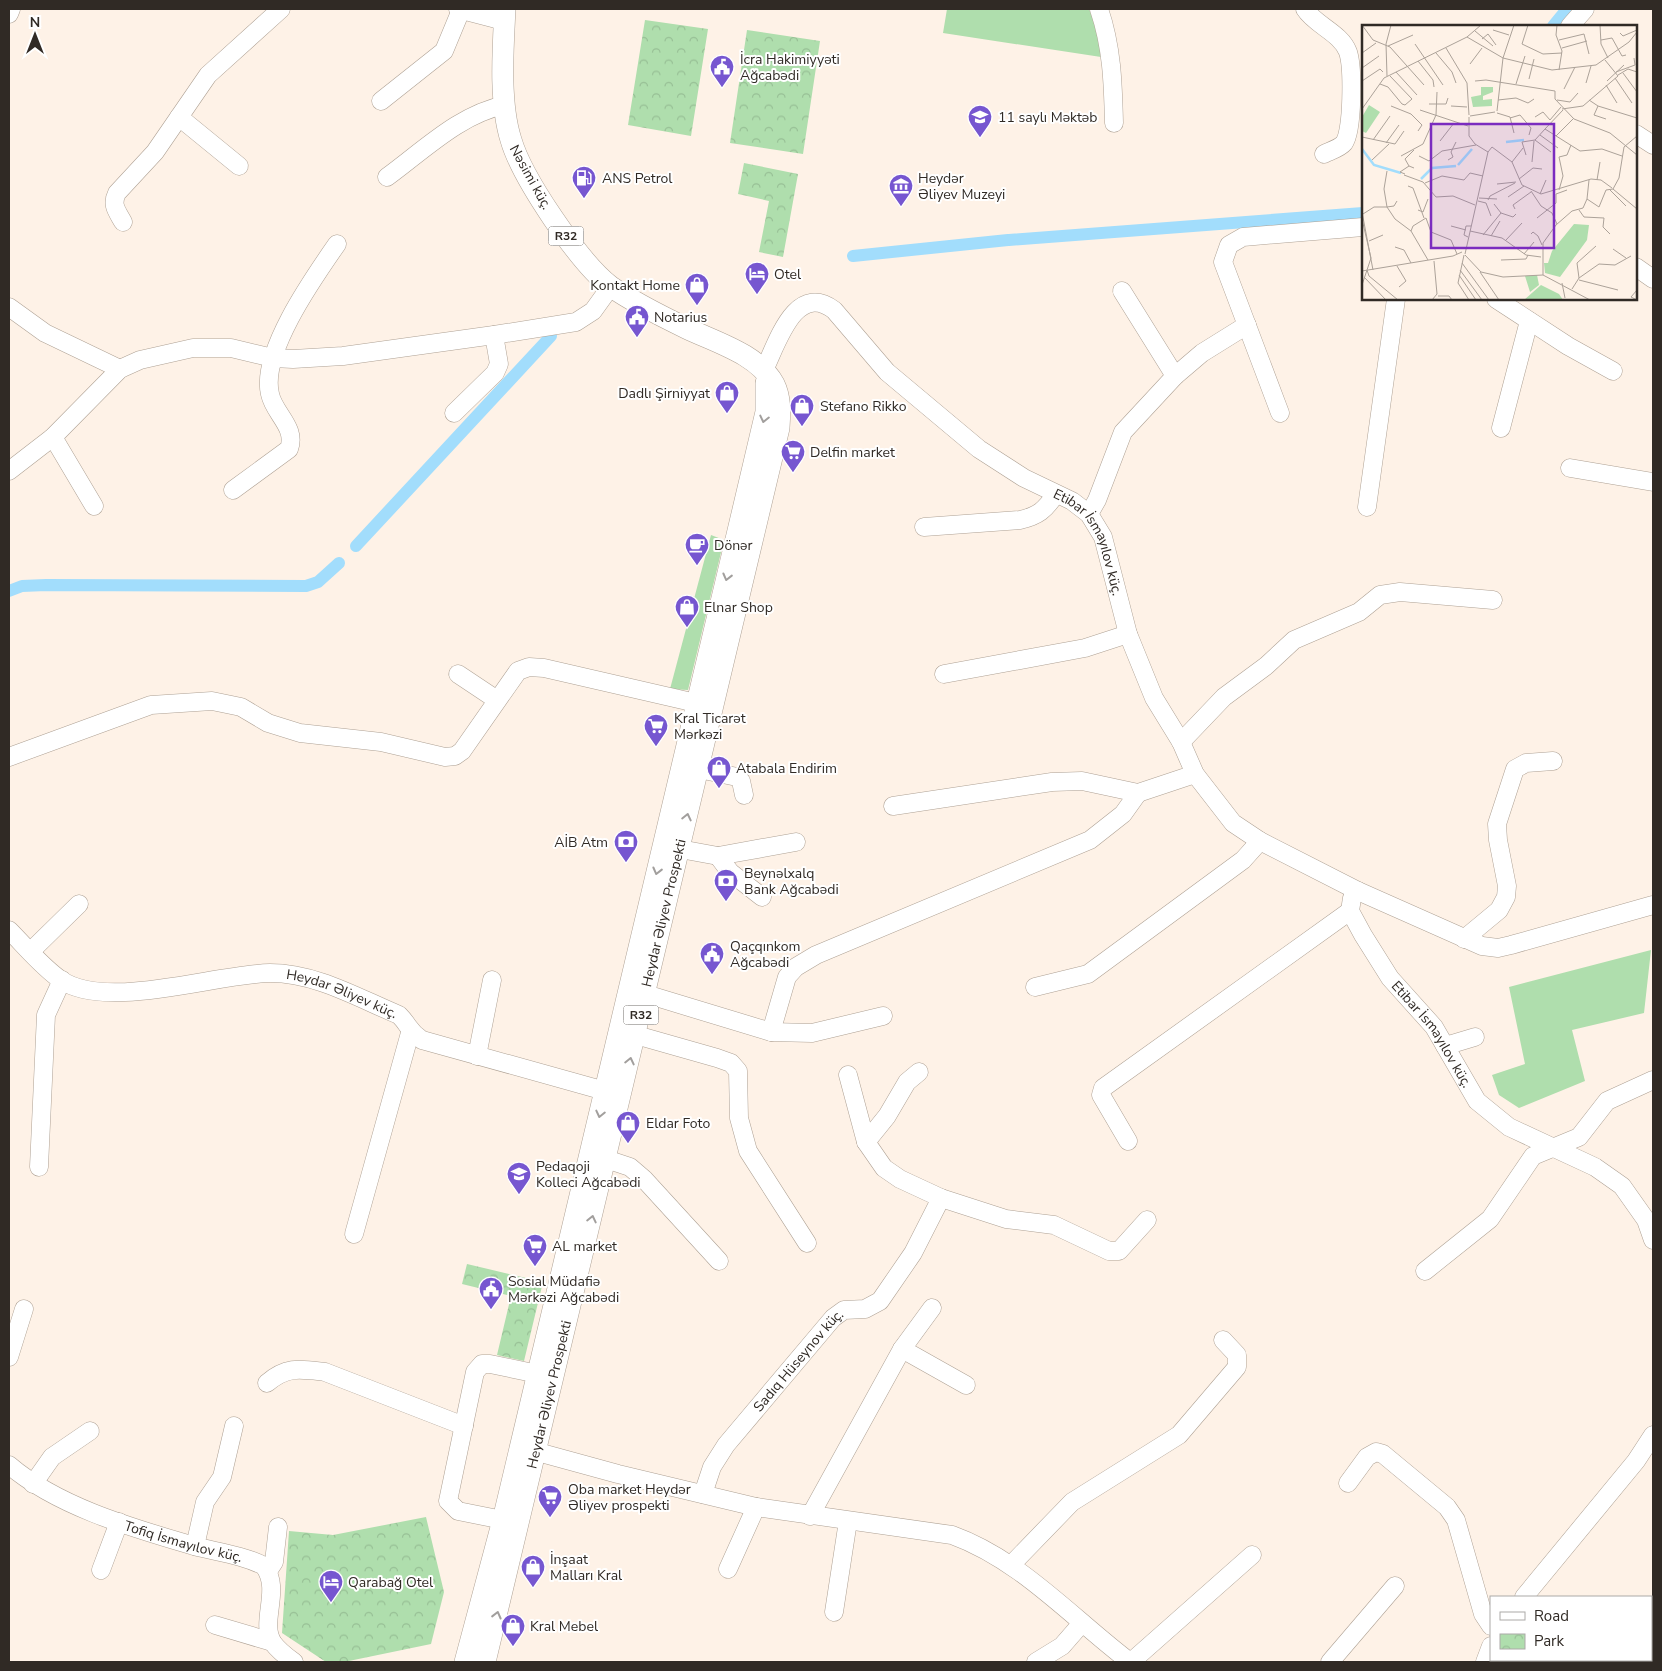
<svg xmlns="http://www.w3.org/2000/svg" width="1662" height="1671" font-family="'Nunito Sans',sans-serif">
	<style>
		.grass { fill: #afdead }
		.park { fill: url(#park-crowns) }
		.lines { fill: none; stroke-linecap: round; stroke-linejoin: round }
		.canal { stroke: #a2ddfc; stroke-width: 12 }
		.minor-casing { stroke: #aea194; stroke-width: 19 }
		.major-casing { stroke: #aea194; stroke-width: 22 }
		.minor { stroke: #fff; stroke-width: 18 }
		.major { stroke: #fff; stroke-width: 21 }
		.oneway { stroke: #a29f9d }
		.labels { text-anchor: middle; stroke-width: 4; stroke-linejoin: round; paint-order: stroke }
		.shield { fill: #fff; stroke: #6e6a66; stroke-width: 1 }
		.shield-label { font-size: 12px; font-weight: bold; fill: #302a25 }
		.poi-label { font-size: 14px; fill: #302a25; stroke: #fff; text-anchor: start }
		.street-label { font-size: 14px; fill: #302a25; stroke: #fff }
		.inset-river { fill: none; stroke: #a2ddfc; stroke-width: 2.5 }
		.inset-road { fill: none; stroke: #aca299; stroke-width: 1 }
		.view { fill: #7b2cbf; fill-opacity: 0.15; stroke: #7b2cbf; stroke-width: 2.5 }
		.inset-edge { fill: none; stroke: #302a25; stroke-width: 2.5 }
	</style>
	<defs>
		<pattern id="park-crowns" width="20" height="18" patternUnits="userSpaceOnUse" patternTransform="scale(1.25)"><rect width="20" height="18" fill="#afdead"/><path d="M2 6a3 3 0 1 1 6 0M12 15a3 3 0 1 1 6 0" fill="none" stroke="#97bf95"/></pattern>
	</defs>
	<rect width="100%" height="100%" fill="#fef2e7"/>
	<path class="grass" d="M947,9H1089L1098,31L1101,57L943,33Z
		M711,535L724,540L688,690L670,689Z
		M1651,950L1644,1013L1572,1030L1585,1081L1519,1108L1499,1095L1492,1075L1525,1064L1509,987Z"/>
	<path class="park" d="M645,20L708,29L691,136L628,125Z
		M747,30L820,41L803,154L730,143Z
		M744,163L798,174L783,257L759,252L769,201L738,194Z
		M467,1264L543,1282L524,1361L497,1355L511,1296L462,1284Z
		M426,1517L444,1592L431,1644L344,1662H326L282,1633L289,1531L333,1535Z"/>
	<g class="lines">
		<path class="canal" d="M1553,26L1567,9
			M1009,240L1363,213
			M853,256L1008,240
			M356,546L551,336
			M9,591L22,586L46,585L306,586L318,582L339,563"/>
		<defs>
			<g id="minor">
				<path d="M458,9L504,21"/>
				<path d="M1099,9C1112,47 1113,83 1114,123"/>
				<path d="M1305,9C1315,25 1341,33 1348,52C1353,67 1353,131 1344,143C1340,148 1330,151 1324,154"/>
				<path d="M9,14L11,9"/>
				<path d="M1570,26L1585,9"/>
				<path d="M381,101L444,51L461,10"/>
				<path d="M179,117L239,166"/>
				<path d="M1636,134L1653,145"/>
				<path d="M387,177C424,150 460,114 505,105"/>
				<path d="M123,222C117,211 111,205 117,193L155,152L208,75L281,9"/>
				<path d="M1636,267L1653,279"/>
				<path d="M1122,291L1175,376"/>
				<path d="M1496,299L1568,346L1613,371"/>
				<path d="M9,307L45,333L120,369"/>
				<path id="s1" d="M764,370C777,344 795,281 834,310L887,372L979,449L1024,478L1072,501L1089,514L1103,537L1128,634L1154,698L1181,742L1195,774L1233,823L1260,841L1358,891L1482,946L1498,948L1511,945L1653,905"/>
				<path d="M454,413L495,373L499,364L494,335"/>
				<path d="M1280,413L1223,262L1229,245L1243,237L1363,227"/>
				<path d="M1501,428L1529,321"/>
				<path d="M53,437L94,506"/>
				<path d="M1570,468L1653,482"/>
				<path d="M9,471L53,437L120,369L140,360L193,348H231L273,358L293,359L343,356L494,335L576,322L593,311L611,286"/>
				<path d="M233,490L289,449C297,427 274,414 270,394C260,353 314,277 337,244"/>
				<path d="M1367,507L1396,299"/>
				<path d="M1089,514L1097,500L1123,432L1175,376L1202,353L1247,325"/>
				<path d="M924,527L1020,520C1038,516 1045,510 1055,495"/>
				<path d="M458,674L497,700"/>
				<path d="M944,674L1085,648L1128,634"/>
				<path d="M1181,742L1224,697L1266,666L1294,640L1359,612L1380,595L1400,592L1493,600"/>
				<path d="M9,757L151,705L212,701L241,707L268,723L300,733L381,742L445,757L455,756L462,751L518,671L529,667L544,668L696,703"/>
				<path d="M699,769L737,777L741,781L744,795"/>
				<path d="M893,806L1052,782L1082,781L1138,793L1195,774"/>
				<path d="M680,849L718,856L796,842"/>
				<path d="M718,856L730,872L762,897"/>
				<path id="s2" d="M1358,891L1352,898L1350,911L1363,935L1390,978L1434,1027L1477,1101L1509,1127L1595,1167L1622,1186L1646,1220L1653,1240"/>
				<path id="s3" d="M9,930C25,946 42,967 61,980C107,1011 215,974 270,973C316,973 358,998 399,1015C410,1026 408,1031 422,1040L605,1091"/>
				<path d="M1464,939L1499,910L1506,897L1507,886L1498,840L1497,824L1515,769L1526,763L1553,761"/>
				<path d="M31,951L79,904"/>
				<path d="M1035,987L1088,974L1243,860L1260,841"/>
				<path d="M646,994L771,1032L812,1033L883,1016"/>
				<path d="M771,1032L787,977L796,967L816,955L1090,840L1123,814L1138,793"/>
				<path d="M636,1035L717,1058L731,1063L738,1071L739,1118L748,1151L807,1243"/>
				<path d="M1445,1046L1475,1037"/>
				<path d="M477,1056L492,980"/>
				<path d="M848,1075L866,1142L884,1168L900,1179L941,1198L1006,1219L1054,1225L1109,1251H1119L1147,1220"/>
				<path d="M1128,1141L1101,1095L1103,1088L1350,911"/>
				<path d="M866,1142L887,1116L907,1082L919,1072"/>
				<path d="M606,1159L630,1167L644,1179L719,1261"/>
				<path d="M39,1167L46,1015L62,980"/>
				<path d="M354,1234L410,1033"/>
				<path d="M1425,1271L1490,1219L1533,1156L1579,1137L1607,1101L1653,1080"/>
				<path d="M902,1349L966,1385"/>
				<path d="M9,1357L24,1309"/>
				<path d="M267,1383C287,1366 300,1369 325,1372L464,1426"/>
				<path d="M523,1448L618,1474L756,1507L952,1535C1021,1560 1072,1618 1130,1662"/>
				<path id="s4" d="M9,1465C58,1507 133,1528 194,1546C217,1552 243,1555 264,1566C282,1590 259,1622 273,1643C278,1650 287,1657 294,1662"/>
				<path d="M1348,1483L1367,1457L1376,1452L1383,1454L1447,1507L1456,1520L1483,1614L1491,1626"/>
				<path d="M33,1484L52,1457L90,1431"/>
				<path id="s5" d="M703,1494L712,1467L726,1445L833,1318L844,1310L865,1309L880,1301L913,1253L941,1198"/>
				<path d="M810,1516L902,1349L932,1308"/>
				<path d="M503,1520L458,1511L448,1501L475,1372L482,1364H490L538,1374"/>
				<path d="M195,1546L205,1502L222,1477L234,1426"/>
				<path d="M1012,1564L1072,1502L1179,1435L1237,1367V1355L1223,1340"/>
				<path d="M728,1569L756,1507"/>
				<path d="M101,1570L119,1522"/>
				<path d="M268,1571L274,1562L278,1527"/>
				<path d="M1524,1597L1636,1461L1653,1435"/>
				<path d="M834,1612L848,1521"/>
				<path d="M215,1625L272,1642"/>
				<path d="M1036,1662L1062,1646L1082,1623"/>
				<path d="M1131,1662L1252,1555"/>
				<path d="M1330,1662L1395,1586"/>
				<path d="M1485,1662L1491,1646"/>
			</g>
			<g id="major">
				<path d="M465,1662L503,1520L737,535L766,412V383"/>
				<path id="s6" d="M485,1662L779,428C780,413 781,398 774,384C758,354 715,342 686,328C661,316 633,302 610,286C579,262 522,178 511,140C499,102 503,49 505,9"/>
			</g>
		</defs>
		<use href="#minor" class="minor-casing"/>
		<use href="#major" class="major-casing"/>
		<use href="#minor" class="minor"/>
		<use href="#major" class="major"/>
	</g>
	<defs><path id="oneway-chevron" d="M-2-3.5L2.5 0L-2 3.5" fill="none" stroke-width="1.6" stroke-linecap="round" stroke-linejoin="round" transform="scale(1.25)"/></defs>
	<g class="oneway">
		<use href="#oneway-chevron" transform="translate(764 419) rotate(103)"/>
		<use href="#oneway-chevron" transform="translate(727 577) rotate(104)"/>
		<use href="#oneway-chevron" transform="translate(687 817) rotate(-77)"/>
		<use href="#oneway-chevron" transform="translate(657 871) rotate(104)"/>
		<use href="#oneway-chevron" transform="translate(630 1061) rotate(-77)"/>
		<use href="#oneway-chevron" transform="translate(600 1114) rotate(103)"/>
		<use href="#oneway-chevron" transform="translate(592 1219) rotate(-77)"/>
		<use href="#oneway-chevron" transform="translate(497 1615) rotate(-76)"/>
	</g>
	<defs>
		<symbol id="civic-pin" viewBox="-11 -11 22 30"><path d="M0 17L-7.5 6A9.5 9.5 0 1 1 7.5 6Z" fill="#7656d0" stroke="#fff"/><path d="M-.6-6.5H3V-4.5H.6V-3L4-1V1h2V6H-6V1h2V-1L-.6-3ZM-1.2 2.5V6h2.4V2.5Z" fill="#fff"/></symbol>
		<symbol id="school-pin" viewBox="-11 -11 22 30"><path d="M0 17L-7.5 6A9.5 9.5 0 1 1 7.5 6Z" fill="#7656d0" stroke="#fff"/><path d="M0-5L7-2L0 1L-7-2ZM-4 1L0 2.5L4 1V4Q0 6-4 4Z" fill="#fff"/></symbol>
		<symbol id="fuel-pin" viewBox="-11 -11 22 30"><path d="M0 17L-7.5 6A9.5 9.5 0 1 1 7.5 6Z" fill="#7656d0" stroke="#fff"/><path d="M-5.5-6h7V0h2V4h1.3V-2.5L3-4.5l.8-.8L6-3V5H2.5V1h-1V6h-7ZM-4.2-4.7v3.2H.2V-4.7Z" fill="#fff"/></symbol>
		<symbol id="museum-pin" viewBox="-11 -11 22 30"><path d="M0 17L-7.5 6A9.5 9.5 0 1 1 7.5 6Z" fill="#7656d0" stroke="#fff"/><path d="M0-6L6-3V-2H-6V-3ZM-5-1h2V3h-2ZM-1-1h2V3h-2ZM3-1h2V3H3ZM-6 4H6V6H-6Z" fill="#fff"/></symbol>
		<symbol id="hotel-pin" viewBox="-11 -11 22 30"><path d="M0 17L-7.5 6A9.5 9.5 0 1 1 7.5 6Z" fill="#7656d0" stroke="#fff"/><path d="M-6-4.5h1.5V1H6V5H4.5V3h-9V5H-6ZM-4 0a1.8 1.8 0 1 1 3.6 0ZM.5 0V-2.5h3Q6-2.5 6 0Z" fill="#fff"/></symbol>
		<symbol id="shop-pin" viewBox="-11 -11 22 30"><path d="M0 17L-7.5 6A9.5 9.5 0 1 1 7.5 6Z" fill="#7656d0" stroke="#fff"/><path d="M-5-2.5h2.3a2.7 3.5 0 0 1 5.4 0H5L5.5 6h-11ZM-1.5-2.5h3a1.5 2.3 0 0 0-3 0Z" fill="#fff"/></symbol>
		<symbol id="supermarket-pin" viewBox="-11 -11 22 30"><path d="M0 17L-7.5 6A9.5 9.5 0 1 1 7.5 6Z" fill="#7656d0" stroke="#fff"/><path d="M-6-5.5h2.5l.6 2H6L4.5 2H-2.5L-4.4-4H-6ZM-1.5 3.2a1.3 1.3 0 1 0 .1 0ZM3 3.2a1.3 1.3 0 1 0 .1 0Z" fill="#fff"/></symbol>
		<symbol id="cafe-pin" viewBox="-11 -11 22 30"><path d="M0 17L-7.5 6A9.5 9.5 0 1 1 7.5 6Z" fill="#7656d0" stroke="#fff"/><path d="M-5.5-4.5H6V0H3Q3 3.5 0 3.5H-2.5Q-5.5 3.5-5.5 0ZM3-3.2v2h1.7v-2ZM-6 4.5H4V6H-6Z" fill="#fff"/></symbol>
		<symbol id="bank-pin" viewBox="-11 -11 22 30"><path d="M0 17L-7.5 6A9.5 9.5 0 1 1 7.5 6Z" fill="#7656d0" stroke="#fff"/><path d="M-6-4H6V4H-6ZM0-2.3a2.3 2.3 0 1 0 0 4.6a2.3 2.3 0 1 0 0-4.6Z" fill="#fff"/></symbol>
		<symbol id="university-pin" viewBox="-11 -11 22 30"><path d="M0 17L-7.5 6A9.5 9.5 0 1 1 7.5 6Z" fill="#7656d0" stroke="#fff"/><path d="M0-5L7-2L0 1L-7-2ZM-4 1L0 2.5L4 1V4Q0 6-4 4Z" fill="#fff"/></symbol>
	</defs>
	<g fill-rule="evenodd">
		<use href="#civic-pin" x="708" y="53" width="28" height="38"/>
		<use href="#school-pin" x="966" y="103" width="28" height="38"/>
		<use href="#fuel-pin" x="570" y="164" width="28" height="38"/>
		<use href="#museum-pin" x="887" y="172" width="28" height="38"/>
		<use href="#hotel-pin" x="743" y="260" width="28" height="38"/>
		<use href="#shop-pin" x="683" y="271" width="28" height="38"/>
		<use href="#civic-pin" x="623" y="303" width="28" height="38"/>
		<use href="#shop-pin" x="713" y="379" width="28" height="38"/>
		<use href="#shop-pin" x="788" y="392" width="28" height="38"/>
		<use href="#supermarket-pin" x="779" y="438" width="28" height="38"/>
		<use href="#cafe-pin" x="683" y="531" width="28" height="38"/>
		<use href="#shop-pin" x="673" y="593" width="28" height="38"/>
		<use href="#supermarket-pin" x="642" y="712" width="28" height="38"/>
		<use href="#shop-pin" x="705" y="754" width="28" height="38"/>
		<use href="#bank-pin" x="612" y="828" width="28" height="38"/>
		<use href="#bank-pin" x="712" y="867" width="28" height="38"/>
		<use href="#civic-pin" x="698" y="940" width="28" height="38"/>
		<use href="#shop-pin" x="614" y="1109" width="28" height="38"/>
		<use href="#university-pin" x="505" y="1160" width="28" height="38"/>
		<use href="#supermarket-pin" x="521" y="1232" width="28" height="38"/>
		<use href="#civic-pin" x="477" y="1275" width="28" height="38"/>
		<use href="#supermarket-pin" x="536" y="1483" width="28" height="38"/>
		<use href="#shop-pin" x="519" y="1553" width="28" height="38"/>
		<use href="#hotel-pin" x="317" y="1568" width="28" height="38"/>
		<use href="#shop-pin" x="499" y="1612" width="28" height="38"/>
	</g>
	<g class="labels">
		<g class="shield">
			<rect x="548.5" y="226.5" width="35" height="19" rx="4"/>
			<rect x="623.5" y="1005.5" width="35" height="19" rx="4"/>
		</g>
		<g class="shield-label">
			<text x="566" y="240">R32</text>
			<text x="641" y="1019">R32</text>
		</g>
		<g class="poi-label">
			<text x="740" y="64">İcra Hakimiyyəti<tspan x="740" dy="16">Ağcabədi</tspan></text>
			<text x="998" y="122">11 saylı Məktəb</text>
			<text x="602" y="183">ANS Petrol</text>
			<text x="918" y="183">Heydər<tspan x="918" dy="16">Əliyev Muzeyi</tspan></text>
			<text x="774" y="279">Otel</text>
			<text x="680" y="290" text-anchor="end">Kontakt Home</text>
			<text x="654" y="322">Notarius</text>
			<text x="710" y="398" text-anchor="end">Dadlı Şirniyyat</text>
			<text x="820" y="411">Stefano Rikko</text>
			<text x="810" y="457">Delfin market</text>
			<text x="714" y="550">Dönər</text>
			<text x="704" y="612">Elnar Shop</text>
			<text x="674" y="723">Kral Ticarət<tspan x="674" dy="16">Mərkəzi</tspan></text>
			<text x="736" y="773">Atabala Endirim</text>
			<text x="608" y="847" text-anchor="end">AİB Atm</text>
			<text x="744" y="878">Beynəlxalq<tspan x="744" dy="16">Bank Ağcabədi</tspan></text>
			<text x="730" y="951">Qaçqınkom<tspan x="730" dy="16">Ağcabədi</tspan></text>
			<text x="646" y="1128">Eldar Foto</text>
			<text x="536" y="1171">Pedaqoji<tspan x="536" dy="16">Kolleci Ağcabədi</tspan></text>
			<text x="552" y="1251">AL market</text>
			<text x="508" y="1286">Sosial Müdafiə<tspan x="508" dy="16">Mərkəzi Ağcabədi</tspan></text>
			<text x="568" y="1494">Oba market Heydər<tspan x="568" dy="16">Əliyev prospekti</tspan></text>
			<text x="550" y="1564">İnşaat<tspan x="550" dy="16">Malları Kral</tspan></text>
			<text x="348" y="1587">Qarabağ Otel</text>
			<text x="530" y="1631">Kral Mebel</text>
		</g>
		<g class="street-label">
			<text transform="translate(531 177) rotate(61)" y="5">Nəsimi küç.</text>
			<text dy="5" stroke="none"><textPath href="#s1" startOffset="462">Etibar İsmayılov küç.</textPath></text>
			<text dy="5" stroke="none"><textPath href="#s6" startOffset="770">Heydar Əliyev Prospekti</textPath></text>
			<text dy="5" stroke="none"><textPath href="#s3" startOffset="360">Heydar Əliyev küç.</textPath></text>
			<text dy="5" stroke="none"><textPath href="#s2" startOffset="171">Etibar İsmayılov küç.</textPath></text>
			<text dy="5" stroke="none"><textPath href="#s5" startOffset="166">Sadıq Hüseynov küç.</textPath></text>
			<text dy="5" stroke="none"><textPath href="#s6" startOffset="275">Heydar Əliyev Prospekti</textPath></text>
			<text dy="5" stroke="none"><textPath href="#s4" startOffset="192">Tofiq İsmayılov küç.</textPath></text>
		</g>
	</g>
	<g transform="translate(1362 25)">
		<rect width="275" height="275" fill="#fef2e7"/>
		<path d="M7,80L18,87L4,108L0,106V92ZM175,250L177,260L168,267L163,251Z" fill="#afdead"/>
		<path d="M119,62H131V67L121,71V75L130,74V81L111,82L109,72L119,70ZM179,260L197,269L201,275H162Z" fill="#afdead"/>
		<path d="M212,199L227,200L225,215L198,252L183,248L182,238H186L190,226Z" fill="#afdead"/>
		<path class="inset-river" d="M144,117L162,115M0,124L12,140L39,148M96,140L110,124M59,154L70,143L94,141"/>
		<path class="inset-road" d="M0,0L11,15L28,22L62,60M166,0L160,19L181,29L200,28M195,0L194,10L200,26L197,45M238,0L239,19L246,33M131,5L147,10M113,6L131,21M258,8L261,11L275,5M105,12L119,0M120,14L126,9L134,20M197,15L222,9L227,29M239,15L250,13L260,31L264,30M53,19L81,60M26,21L51,10M84,23L105,58L107,90M200,23L225,16M0,28L14,18M74,28L90,47L94,58M141,33L190,45L234,40L267,17L275,7M56,36L71,55L72,62M108,39L120,23M0,43L17,31M34,47L55,70M254,47L273,40L272,33M261,48L275,67M256,50L266,44L275,47M25,51L24,19L29,0M28,51L50,74L43,80L40,79M253,53L270,78M167,54L172,34M0,56L18,44L21,47M113,56L124,55L193,66V74L212,94L248,108L275,130M245,56L262,40M224,58L229,41M18,59L26,62L40,79M154,59L163,31M244,60L255,78M202,64L213,42M136,75L154,73L166,78L172,74M195,75L208,77L216,68M227,75L236,81L275,93M67,79H84L86,73M29,81L49,89L60,100L56,106M89,81L105,82M236,81L232,90L244,94M0,84L22,53L105,12L141,33M200,84L221,81L256,51L243,35M58,85L106,101M135,86L141,33L152,0M135,88L148,92L152,108M108,91L133,87M107,92V111L113,119L126,127M173,92L181,87L188,95L199,82M148,93L158,90L169,103L167,110M183,104L201,85M178,110L196,123M194,111L211,94M0,112L33,119L42,106M11,115L28,91M173,115L189,127M78,116L92,98M24,118L37,100M126,127L130,122L150,137L160,160L179,169L229,154L239,155L250,163M164,130L160,117L173,115L183,104L218,126L240,124L260,131M39,131L61,119L74,90L75,67M57,131L67,136L80,126L114,120M10,135L27,119M86,135L91,132L89,127L94,117M150,137L161,123M170,137L172,116M47,141L43,134L52,125M25,146L22,164L25,182L32,181L35,176M43,149L38,147L47,141L52,143M42,150L61,157L74,172L91,171L113,180M157,154L171,143L180,144M235,155L238,137M63,158L80,151L102,155L108,148L121,151M135,159L154,157M46,161L51,163L62,193M247,164L264,181M251,164L275,184M197,165L201,151L197,132L205,130L209,120M169,166L179,181L190,188L195,199M178,169L184,155M146,172L162,161M117,173L135,174M225,174L227,155M126,175L128,171L153,158M116,176L124,178L129,191M132,179L139,188L151,192L154,189M153,184L151,180L169,167M56,185L61,187L66,174M217,185L222,192L242,193L241,202L248,209M0,187L11,245M1,189L12,182H25L33,194L49,206L66,235M175,193L194,178V169L205,165M0,194L9,233L0,260M89,201L104,205M49,206L51,201L64,193L69,207L89,215L95,229M108,206L140,213L164,230L179,232M169,209L171,207L176,211L180,220M121,210L139,188M129,211L138,196M106,212L102,210L104,201H109M144,215L160,198M7,216L21,210M33,222L42,225L49,238M251,224L264,233M103,229L126,127M162,229L172,217M102,230L96,258L107,275M103,230L119,247L141,252L181,250L228,275M139,235L164,234L166,230M100,238L127,275M35,241L44,256L37,262M5,245L7,251L36,275M98,245L120,275M0,246L91,231L100,227M118,247L137,275M97,250L114,275M181,250V218L194,200L210,186L221,183L225,174L237,182L244,165L251,164L257,153L262,122L275,111M2,252L24,275M217,253L237,239L253,240L269,231M217,255L256,265M200,258L203,273M210,264L217,253L215,238L234,221M275,265L269,272L275,275M76,271H87L90,275M70,275L75,269L72,236"/>
		<path class="view" d="M69,99H192V223H69Z"/>
		<rect width="275" height="275" class="inset-edge"/>
	</g>
	<rect width="1662" height="1671" fill="none" stroke="#302a25" stroke-width="20"/>
	<rect x="1490" y="1596" width="162" height="65" fill="#ffffff" stroke="#acaaa8"/>
	<rect x="1500" y="1612" width="25" height="8" fill="#ffffff" stroke="#acaaa8"/>
	<text x="1534" y="1621" font-size="15" fill="#302a25">Road</text>
	<rect x="1500" y="1634" width="25" height="15" fill="url(#park-crowns)" stroke="#acaaa8"/>
	<text x="1534" y="1646" font-size="15" fill="#302a25">Park</text>
	<g transform="translate(35 35)" stroke="#ffffff" stroke-width="4" paint-order="stroke">
	<path d="M0-4L9 19L0 12L-9 19Z" fill="#302a25"/>
	<text y="-8" font-size="14" font-weight="bold" text-anchor="middle" fill="#302a25">N</text>
	</g>
</svg>
